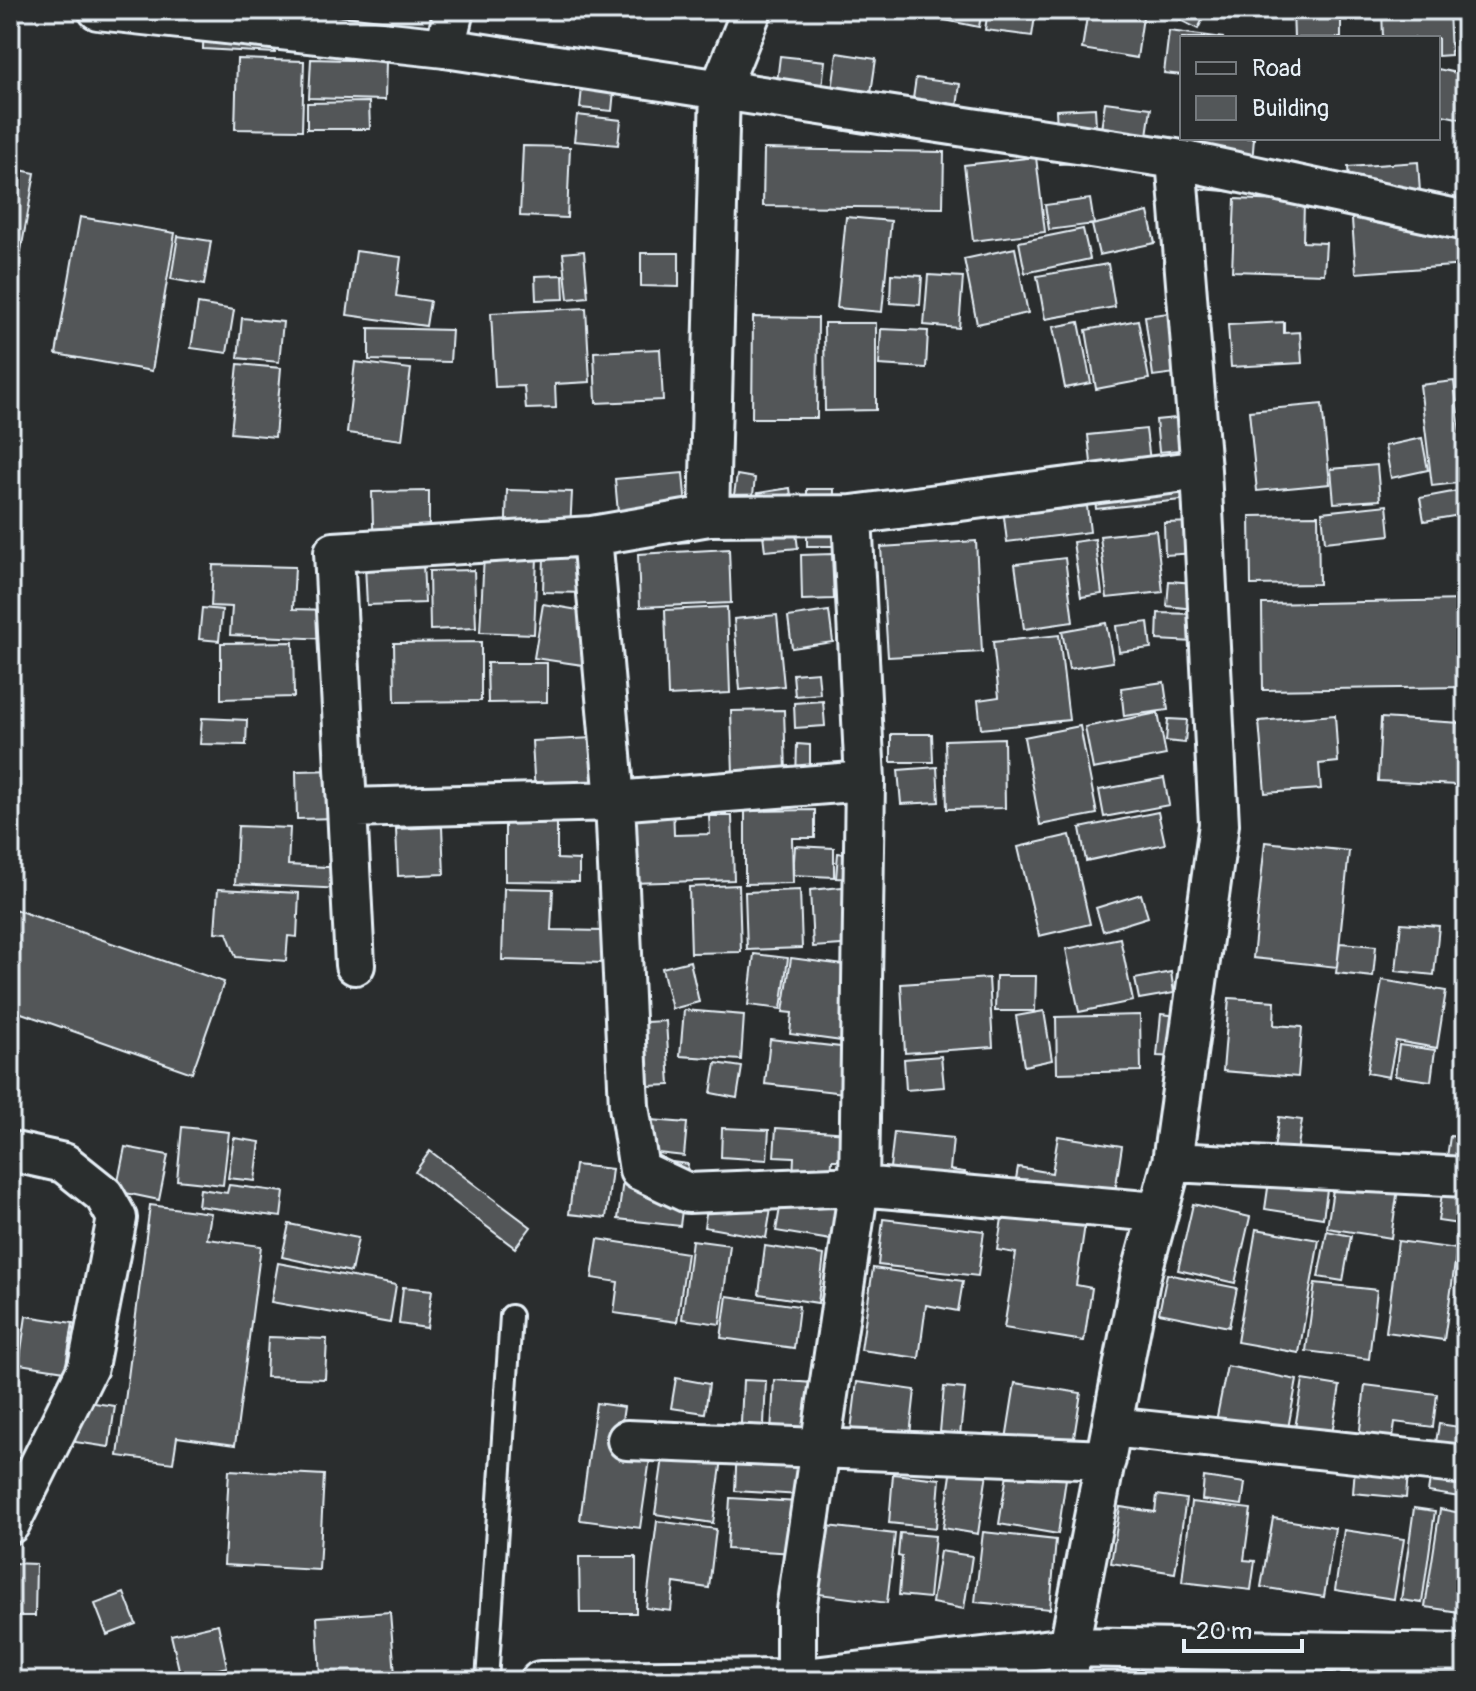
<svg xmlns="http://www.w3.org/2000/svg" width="1476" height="1691" font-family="Pangolin,sans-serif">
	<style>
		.building { fill: #535759; stroke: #e8f1f8; stroke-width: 2 }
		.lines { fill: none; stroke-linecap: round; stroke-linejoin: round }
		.service-casing { stroke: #e8f1f8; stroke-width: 26 }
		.minor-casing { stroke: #e8f1f8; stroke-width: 44 }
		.service { stroke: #2a2d2e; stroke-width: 20 }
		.minor { stroke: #2a2d2e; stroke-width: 38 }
	</style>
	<rect width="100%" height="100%" fill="#2a2d2e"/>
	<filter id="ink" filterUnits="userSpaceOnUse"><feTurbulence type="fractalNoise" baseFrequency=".0125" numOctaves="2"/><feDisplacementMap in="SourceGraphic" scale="16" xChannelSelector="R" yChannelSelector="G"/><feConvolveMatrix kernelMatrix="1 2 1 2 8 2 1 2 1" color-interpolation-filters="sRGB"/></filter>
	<g filter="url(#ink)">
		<path class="building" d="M204,10H277L275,53L203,49Z
			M884,10H920L919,16H884Z
			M926,10H982L979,27L925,16Z
			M988,10H1036L1032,36L985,30Z
			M1088,10H1144L1137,58L1082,49Z
			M1177,10H1207L1198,29L1174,17Z
			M1293,10H1341V38H1294Z
			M1382,10H1449L1451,55L1438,56V38H1383Z
			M1169,31L1224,38H1182V75L1164,73Z
			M837,53L876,59L865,134L827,128Z
			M780,56L825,61L819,113L774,107Z
			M237,59L304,61L302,130L235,129Z
			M311,59L386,61L385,100L309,98Z
			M1438,69L1466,75V120L1438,114Z
			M583,77L615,80L612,111L580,108Z
			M916,78L960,84L953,139L908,133Z
			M369,102L370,129H307V103Z
			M1105,102L1151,108L1145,149L1099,143Z
			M1095,108L1098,162L1059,164L1056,110Z
			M577,115L621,120L618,145L574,141Z
			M1195,138H1254L1252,163L1271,195L1191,188Z
			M523,146L570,147L567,218L520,216Z
			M764,149L944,152L943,208L763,206Z
			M1036,157L1045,232L973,241L964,165Z
			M1418,162L1422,222L1466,218V265L1356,273L1348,167Z
			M10,168L35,173L17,273L10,272Z
			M1090,199L1094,224L1049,230L1045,205Z
			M1235,199L1304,202L1303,242L1326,243L1324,274L1232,271Z
			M1148,212L1155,243L1099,255L1092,225Z
			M80,217L175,233L152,371L56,354Z
			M846,217L891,221L882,312L837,308Z
			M1083,229L1090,259L1025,273L1019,242Z
			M178,236L211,241L204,285L171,279Z
			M1015,248L1028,313L977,324L964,259Z
			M356,251L401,257L396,296L430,301L426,326L347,315Z
			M584,251L588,297L568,299L563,253Z
			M641,253H679V287L641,286Z
			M1108,264L1115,307L1045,319L1037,276Z
			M891,274L922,276L920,305L890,303Z
			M563,275L564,299L536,300L535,276Z
			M928,275L963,277L959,328L924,325Z
			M198,304L234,310L227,353L191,348Z
			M586,308L590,382L555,384L556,408L526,409L524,386L495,387L491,313Z
			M1168,313L1176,373L1153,376L1145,316Z
			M753,317L818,318L817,418H752Z
			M242,318L283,322L279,362L238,358Z
			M1138,320L1149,379L1096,389L1086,330Z
			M1079,322L1091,383L1065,388L1053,327Z
			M1284,322V333L1300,332L1302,363L1231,367L1228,325Z
			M824,323H876V410L825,411Z
			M369,328L452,330L450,362L369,360Z
			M881,329L928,331L926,368L879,365Z
			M660,349L663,400L596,403L594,352Z
			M355,362L411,369L402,440L347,433Z
			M238,364L281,368L275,437L231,433Z
			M1454,381L1466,482L1432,486L1420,385Z
			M1322,404L1330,484L1257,491L1249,411Z
			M1186,417L1189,449L1159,452L1156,420Z
			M1146,429L1150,461L1186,457L1190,499L1096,509L1088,435Z
			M1422,438L1428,470L1391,478L1385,446Z
			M1377,465L1380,500L1334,503L1331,469Z
			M1051,469L1055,510L1087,506L1090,532L1007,542L999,475Z
			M683,473L689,542L621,547L615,479Z
			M737,475L755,478L751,511L732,508Z
			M790,488L798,548L765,551L758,493Z
			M807,489H834L833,546H807Z
			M507,490L572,492L569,548L505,546Z
			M1463,490L1466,514L1424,521L1420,498Z
			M429,491V554L374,556L372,492Z
			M1387,505L1390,535L1325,542L1322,512Z
			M1318,515L1319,584L1251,585L1250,516Z
			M1195,522L1196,553L1165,555L1164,523Z
			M1156,530L1163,592L1107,598L1100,536Z
			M1095,539L1102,594L1081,597L1073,542Z
			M976,541L982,652L888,657L881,547Z
			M729,549L731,603L640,607L638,554Z
			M832,554L834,599L802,600L801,555Z
			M484,555L537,557L534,634L480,632Z
			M544,556H585V593L543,592Z
			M1065,558L1073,622L1024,629L1015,564Z
			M423,563L425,603L367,605L365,565Z
			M213,565L295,567L293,609L332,610L331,639L230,635L232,607L211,606Z
			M474,570L476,628L430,630L429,571Z
			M1169,581L1195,583L1194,609L1167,606Z
			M1466,600V687L1263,690L1262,604Z
			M543,604L590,612L583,665L534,658Z
			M727,607L730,693L668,696L665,610Z
			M202,608L222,610L219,641L199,639Z
			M829,611L833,642L792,648L788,617Z
			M1158,613L1194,614V642L1157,640Z
			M777,615L784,686L740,690L734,619Z
			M1148,622L1151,648L1119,652L1116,626Z
			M1106,623L1113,662L1069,669L1062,631Z
			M1059,635L1069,720L981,729L978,700L999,697L993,642Z
			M293,642L294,697L221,699V643Z
			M481,642V701L395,702L394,643Z
			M487,663H547V702L488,703Z
			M818,672L820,694L795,696L793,674Z
			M1164,682L1168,710L1124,716L1121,688Z
			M823,701L825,726L795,728L794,703Z
			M784,710L786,772L733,773L731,711Z
			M1158,713L1166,755L1093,769L1085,727Z
			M1335,715L1338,762L1319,764L1321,789L1265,793L1259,721Z
			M202,718L247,720L246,745L200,744Z
			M1381,718L1461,723L1457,785L1378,781Z
			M1168,719L1187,720L1185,743L1166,741Z
			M1080,726L1097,814L1040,825L1024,737Z
			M891,734H932L933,762H891Z
			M593,738L596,791L535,795L532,741Z
			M1004,738L1005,808L947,809L945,740Z
			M797,744L810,745V780H796Z
			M937,767L939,802L901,804L898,770Z
			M338,770V818L297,819L296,771Z
			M1164,778L1169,805L1104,817L1099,790Z
			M673,801L674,835L710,834L709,816H732L734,880L630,883L628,803Z
			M815,810V838H792L793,883L745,884V811Z
			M1158,812L1165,844L1086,861L1080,828Z
			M505,816H557V859L579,860V882L505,881Z
			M238,826L290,828L288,865L346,868L345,889L235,884Z
			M442,827L444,874L398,876L396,829Z
			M1070,835L1090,924L1039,936L1018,847Z
			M1265,842L1349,851L1337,967L1253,958Z
			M795,846L834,848V877L793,875Z
			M838,853L853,855L851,879L836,878Z
			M739,885L741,952L691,953L689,887Z
			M853,886L856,944L813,947L810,890Z
			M504,888L553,889L551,930L605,931V963L502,960Z
			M218,889L299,893L297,937L288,936L286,961L236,957L227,933L215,932Z
			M800,890L802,948L747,950L745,892Z
			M1141,894L1148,917L1103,931L1096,908Z
			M11,908L224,982L192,1073L10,1009Z
			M1401,923L1439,926L1434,975L1396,971Z
			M1120,938L1133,1001L1079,1012L1066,949Z
			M1340,943L1376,946L1373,977L1336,973Z
			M754,954L788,958L781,1009L748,1005Z
			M791,958L859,967L849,1042L790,1034L792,1013L783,1012Z
			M690,961L699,1002L672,1009L662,968Z
			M1171,972L1174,993L1139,999L1135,979Z
			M996,976H1036L1035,1011H995Z
			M989,978L993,1047L905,1053L901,984Z
			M1382,980L1446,991L1437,1048L1396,1041L1389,1077L1367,1073Z
			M1229,998L1275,1001L1274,1025L1302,1027L1298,1077L1223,1071Z
			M684,1010L744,1015L741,1060L680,1056Z
			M1044,1011L1052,1060L1024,1066L1016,1016Z
			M1161,1014L1179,1016L1176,1057L1157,1056Z
			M1140,1015L1141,1071L1057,1073L1056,1017Z
			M666,1021L670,1085L648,1086L645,1022Z
			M770,1039L849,1048L844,1093L765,1084Z
			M1399,1045L1435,1050L1431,1081L1395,1076Z
			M941,1056L944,1087L906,1090L904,1059Z
			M716,1063L742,1067L737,1098L711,1093Z
			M1279,1117L1302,1120L1295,1166L1272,1162Z
			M651,1120L687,1123L684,1156L649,1152Z
			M182,1127L229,1132L223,1185L177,1180Z
			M722,1128L769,1130L767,1160L721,1157Z
			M776,1128L849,1133L847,1160H832L831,1180L793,1177L794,1157L774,1156Z
			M894,1132L953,1138L950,1170L965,1172L961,1204L887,1195Z
			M1058,1136L1122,1146L1113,1205L1014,1191L1018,1167L1052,1173Z
			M1450,1136L1466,1138V1225L1438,1221Z
			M234,1138L260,1142L255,1181L228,1178Z
			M125,1147L168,1155L159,1200L116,1191Z
			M430,1151L531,1227L515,1248L415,1172Z
			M626,1156L688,1164L680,1226L618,1219Z
			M1337,1164L1400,1174L1391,1238L1327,1228Z
			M575,1165L612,1169L606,1218L569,1214Z
			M1271,1167L1329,1176L1323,1218L1265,1209Z
			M712,1174L775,1185L766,1238L704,1227Z
			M785,1179L841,1190L831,1240L776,1231Z
			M229,1185L284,1192L281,1217L198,1206L200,1189L227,1193Z
			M1193,1204L1250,1217L1235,1283L1178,1270Z
			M150,1205L211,1213L207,1239L261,1246L235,1445L177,1437L173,1463L118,1456Z
			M1004,1206L1086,1218L1076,1285L1092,1288L1084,1341L1004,1328L1016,1253L997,1250Z
			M883,1219L984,1231L978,1276L878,1265Z
			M289,1224L358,1238L351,1272L282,1257Z
			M1256,1229L1319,1240L1299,1353L1237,1342Z
			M1327,1231L1351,1236L1343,1281L1318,1277Z
			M598,1239L687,1253L677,1322L614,1313L618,1282L592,1278Z
			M692,1240L730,1245L720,1324L682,1319Z
			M1398,1241L1457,1249L1444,1340L1386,1332Z
			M765,1246L824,1255L818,1303L759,1294Z
			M278,1263L396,1285L390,1323L271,1302Z
			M873,1268L963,1281L958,1311L926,1305L919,1358L861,1350Z
			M1167,1274L1237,1288L1229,1327L1159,1313Z
			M1315,1283L1377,1290L1369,1359L1306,1351Z
			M403,1287L432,1290L427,1328L399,1324Z
			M727,1296L799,1306L794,1348L721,1338Z
			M26,1316L73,1323L65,1371L19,1364Z
			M268,1337L327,1339L325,1379L266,1377Z
			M1227,1366L1297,1380L1283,1455L1212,1441Z
			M676,1378L709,1384L705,1413L671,1408Z
			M743,1380L766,1381L763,1445L740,1444Z
			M774,1380L813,1383L809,1435L771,1432Z
			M1303,1380L1340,1386L1329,1452L1292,1446Z
			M857,1382L915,1390L910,1435L848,1455Z
			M1015,1383L1081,1393L1070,1463L1004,1452Z
			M1365,1385L1437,1394L1433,1427L1395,1422L1389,1469L1356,1465Z
			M944,1387L965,1389L960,1435L940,1432Z
			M81,1401L115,1406L109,1447L75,1442Z
			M596,1403L624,1407L618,1448L651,1452L640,1528L580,1520Z
			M1439,1424L1466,1428V1498L1428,1492Z
			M665,1443L723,1452L713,1523L655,1514Z
			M737,1446L803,1450L800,1495L735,1491Z
			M1009,1462L1067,1472L1058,1534L999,1524Z
			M1355,1467L1408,1472L1406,1498L1353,1493Z
			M952,1468L987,1473L978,1534L943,1528Z
			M229,1470L324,1475L319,1570L224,1565Z
			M893,1474L940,1479L936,1528L889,1523Z
			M1204,1477L1245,1483L1242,1505L1202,1500Z
			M1157,1495L1186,1499L1175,1573L1111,1563L1120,1507L1155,1512Z
			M730,1498L798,1502L795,1553L727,1549Z
			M1191,1502L1251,1509L1244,1560L1255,1561L1251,1590L1182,1582Z
			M1414,1508L1435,1511L1422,1603L1401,1600Z
			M1440,1509L1466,1514V1613L1425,1607Z
			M1273,1518L1335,1528L1324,1597L1261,1587Z
			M657,1521L716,1529L709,1588L674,1583L671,1611L646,1608Z
			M827,1526L895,1534L887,1603L819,1594Z
			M1344,1530L1404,1539L1394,1599L1335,1590Z
			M983,1532L1056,1540L1050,1609L975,1602Z
			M900,1533L935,1536L929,1598L899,1595L902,1557L898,1556Z
			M940,1551L972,1556L964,1609L932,1603Z
			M579,1557H636V1613H580Z
			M10,1563L36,1564L35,1616H10Z
			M124,1593L136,1624L107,1635L95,1604Z
			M390,1612L395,1675L320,1679L317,1617Z
			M218,1624L227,1667L181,1678L171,1635Z
			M975,1641L1033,1645L1030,1681H972Z"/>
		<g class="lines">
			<defs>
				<path id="service" d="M487,1681L511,1316"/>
				<path id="minor" d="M98,10L445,48L1176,159L1466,221
					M445,48L454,10
					M709,516L720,89L752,10
					M592,536L615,801L629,1106L639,1170L688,1193L859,1186L1157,1212
					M348,808L615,801L865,781
					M355,965L334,552L592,536L709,516L852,515L1201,470
					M10,1151L64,1163L104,1195L117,1218L88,1367L10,1524
					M1172,1162L1466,1177
					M1112,1427L1466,1465
					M627,1440L1106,1460
					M540,1681L796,1679L1069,1647L1466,1654
					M796,1681V1610L859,1186L865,781L852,515
					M1069,1681V1647L1141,1275L1172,1162L1219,824L1201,470L1176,159"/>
			</defs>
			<use href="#service" class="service-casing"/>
			<use href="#minor" class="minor-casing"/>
			<use href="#service" class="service"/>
			<use href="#minor" class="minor"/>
		</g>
	</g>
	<rect width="1476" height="1691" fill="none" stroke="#2a2d2e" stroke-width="40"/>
	<rect x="20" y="20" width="1436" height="1651" fill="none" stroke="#e8f1f8" stroke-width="3" filter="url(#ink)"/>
	<rect x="1180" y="36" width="260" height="104" fill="#2a2d2e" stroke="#767b7f" stroke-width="2"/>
	<rect x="1196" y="62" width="40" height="12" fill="#2a2d2e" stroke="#767b7f" stroke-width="2"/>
	<text x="1252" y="76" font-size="24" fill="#e8f1f8">Road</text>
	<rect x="1196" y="96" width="40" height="24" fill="#535759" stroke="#767b7f" stroke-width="2"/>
	<text x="1252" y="116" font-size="24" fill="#e8f1f8">Building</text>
	<path d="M1184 1639v12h118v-12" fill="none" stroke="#e8f1f8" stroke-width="4"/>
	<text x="1196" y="1639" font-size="24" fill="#e8f1f8" stroke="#2a2d2e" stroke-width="6" paint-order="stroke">20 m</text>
</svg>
